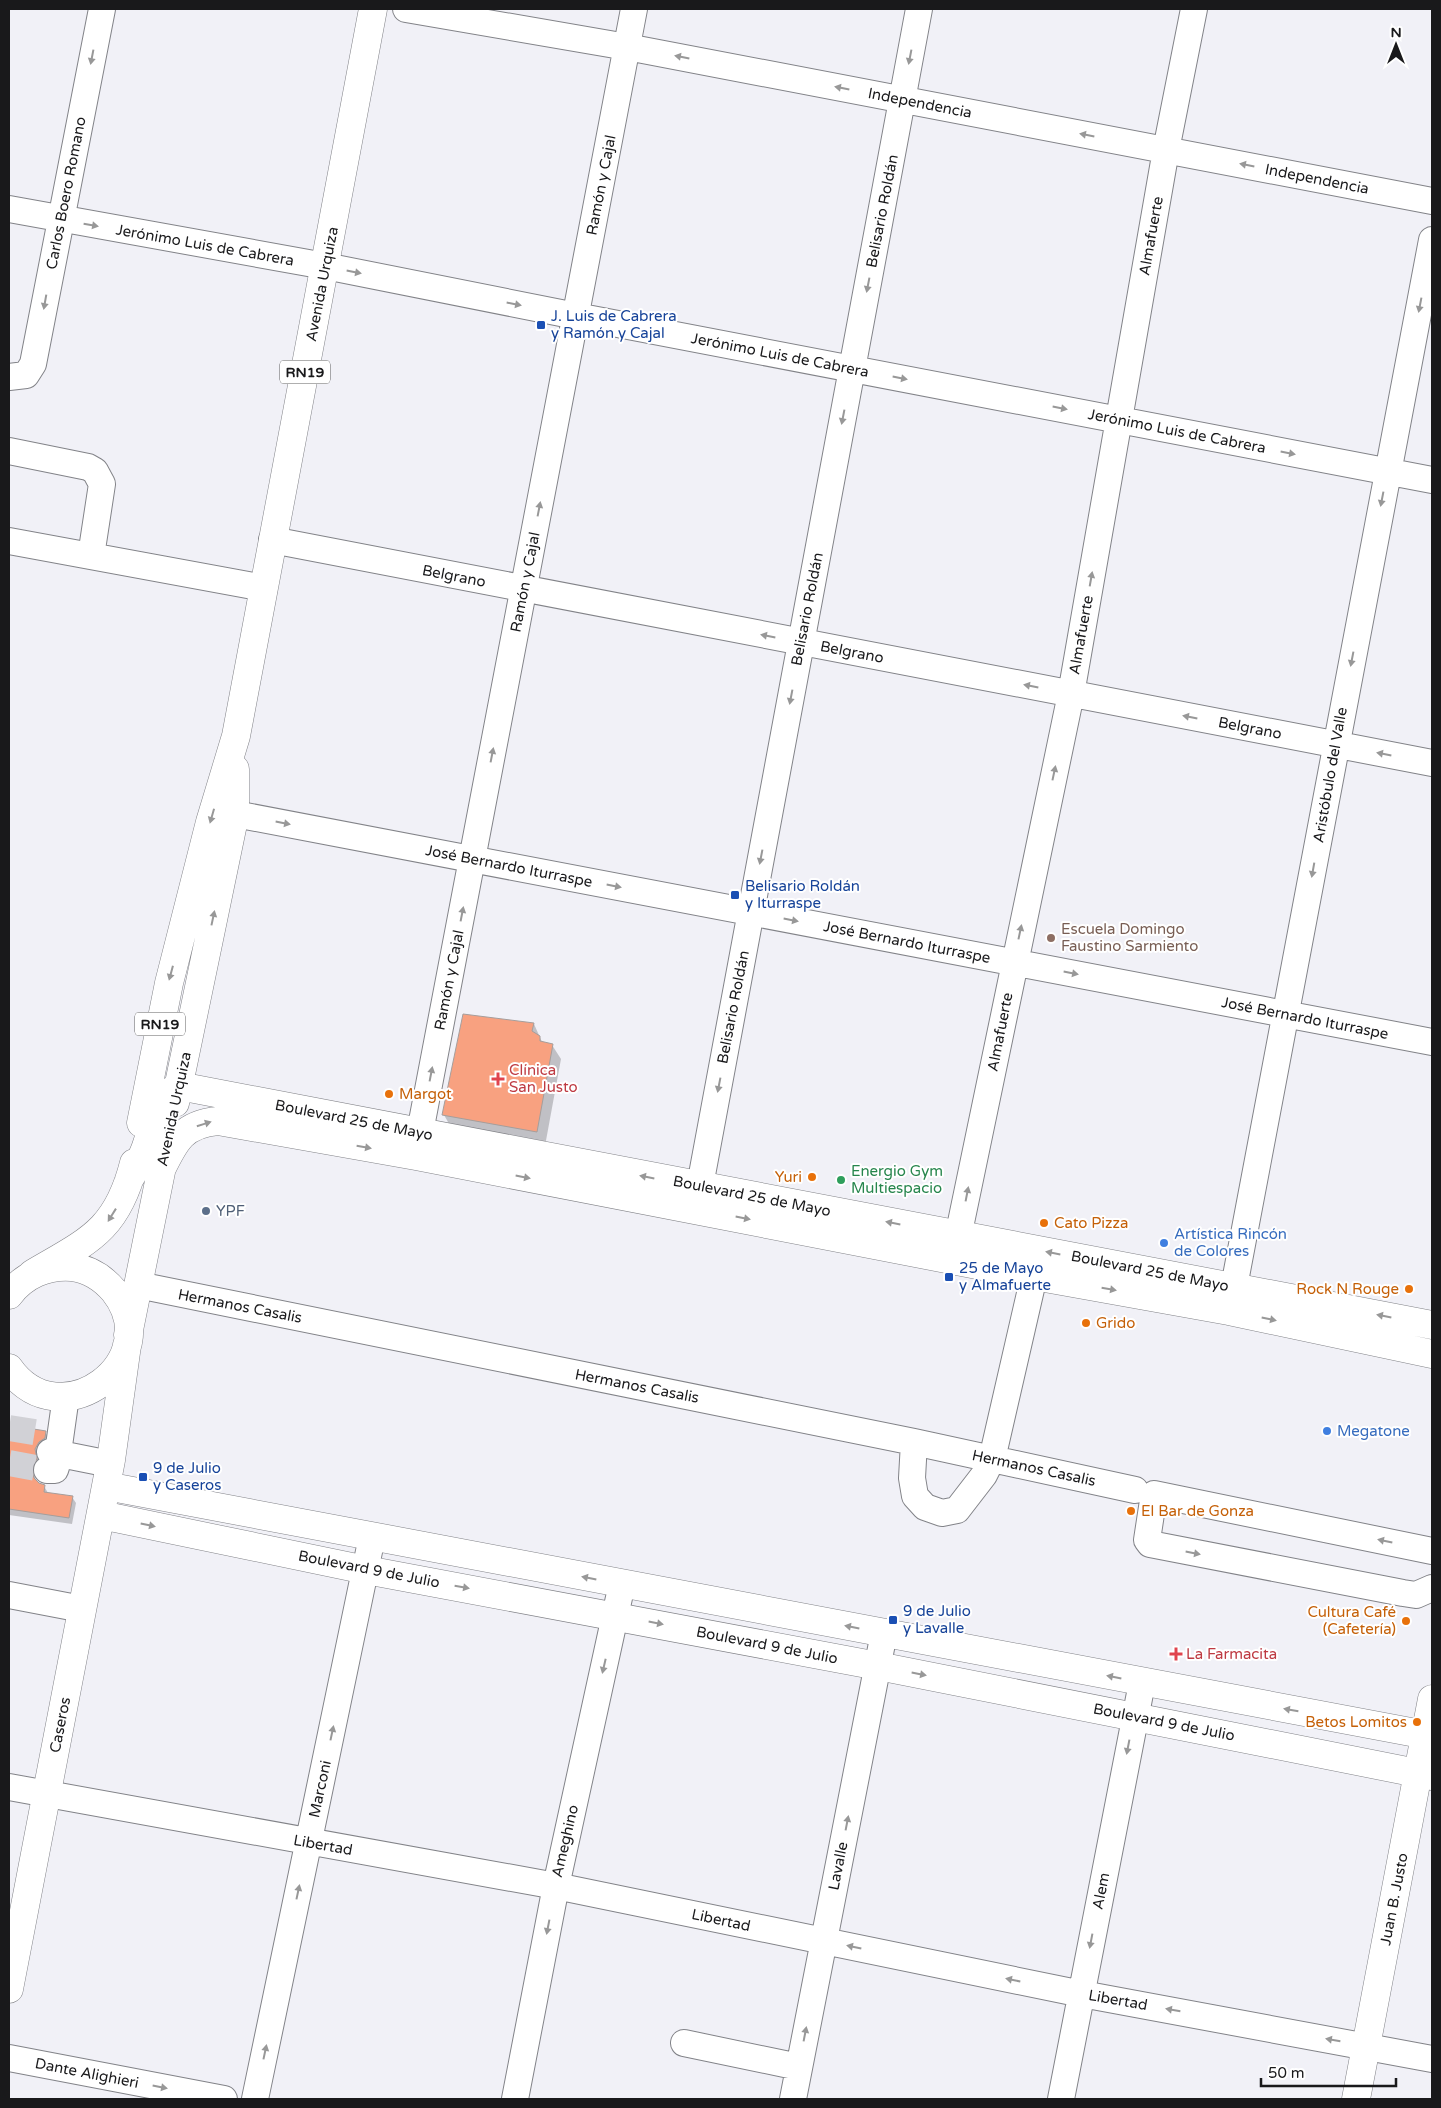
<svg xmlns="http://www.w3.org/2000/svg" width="1441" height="2108" font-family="'Varela Round',sans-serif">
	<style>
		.shadow { fill: #0003 }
		.building { fill: #f8a180; stroke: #a59e9c }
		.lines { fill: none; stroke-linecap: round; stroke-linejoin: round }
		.minor-tunnel { stroke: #d1d1d6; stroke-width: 26; stroke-dasharray: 26 13; stroke-linecap: butt }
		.minor-casing { stroke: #828388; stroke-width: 28 }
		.major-casing { stroke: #828388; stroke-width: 29 }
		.minor { stroke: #fff; stroke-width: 26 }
		.major { stroke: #fff; stroke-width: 28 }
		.oneway { fill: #989898 }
		.transit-dot { fill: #1a4fb4; stroke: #fff; stroke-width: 2 }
		.education-dot { fill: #8d6e63; stroke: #fff; stroke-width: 2 }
		.health-dot { fill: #e0444e; stroke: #fff; stroke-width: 2 }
		.food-dot { fill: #e8710a; stroke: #fff; stroke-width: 2 }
		.leisure-dot { fill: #2e9e5b; stroke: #fff; stroke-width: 2 }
		.service-dot { fill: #5c6f8a; stroke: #fff; stroke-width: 2 }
		.shop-dot { fill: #3f7fe0; stroke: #fff; stroke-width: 2 }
		.labels { text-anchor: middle; stroke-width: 4; stroke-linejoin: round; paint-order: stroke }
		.shield { fill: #fff; stroke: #5e5e5f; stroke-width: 1 }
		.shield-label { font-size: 14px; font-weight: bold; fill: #19191b }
		.street-label { font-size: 15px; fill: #19191b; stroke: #fff }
		.transit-label { font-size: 15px; fill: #164399; stroke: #fff; text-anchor: start }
		.education-label { font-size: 15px; fill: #785e54; stroke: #fff; text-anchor: start }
		.health-label { font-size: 15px; fill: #be3a42; stroke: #fff; text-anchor: start }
		.food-label { font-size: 15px; fill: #c56008; stroke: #fff; text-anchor: start }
		.leisure-label { font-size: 15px; fill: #27864d; stroke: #fff; text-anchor: start }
		.service-label { font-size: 15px; fill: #4e5e75; stroke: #fff; text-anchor: start }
		.shop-label { font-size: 15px; fill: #366cbe; stroke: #fff; text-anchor: start }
	</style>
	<rect width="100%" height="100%" fill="#f1f1f7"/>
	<path class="shadow" d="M534,1024L542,1042L552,1045L561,1059L545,1146L452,1129L444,1115Z
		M10,1427L45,1432L49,1438L38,1456L40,1466L35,1477L36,1481L44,1486L48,1493L72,1497L76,1503L72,1524L9,1515Z"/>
	<path class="building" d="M463,1014L534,1023L532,1031L540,1036V1041L553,1044L537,1132L442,1115Z
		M9,1425L46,1431L45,1438L39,1442L35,1449L37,1459L34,1463L32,1470L34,1478L39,1483L45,1485L44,1492L73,1496L69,1518L9,1509Z"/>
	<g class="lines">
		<path class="minor-tunnel" d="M9,1428L52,1435
			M9,1463L47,1470"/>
		<defs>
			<path id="minor" d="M406,9L627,47L1432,201
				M9,209L325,266L576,316L1432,480
				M9,377L26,375L33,364L102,9
				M9,451L88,467L95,471L102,484L91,556
				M272,540L1432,763
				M9,541L264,588
				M235,814L1432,1042
				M416,1153L634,9
				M696,1207L919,9
				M954,1256L1071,694L1166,150L1194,9
				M138,1285L914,1442L1135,1490
				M1230,1308L1432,240
				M914,1442L912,1478L915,1496L925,1507L942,1513L957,1510L984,1475L992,1459L1034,1276
				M50,1452L110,1464
				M47,1470H55L56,1467L66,1396
				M1432,1551L1154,1494L1147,1540L1150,1544L1403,1593L1416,1595L1432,1588
				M9,1595L82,1609
				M9,1787L556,1886L1082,1994L1432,2059
				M684,2043L799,2067
				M9,2058L224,2099
				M255,2099L372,1537
				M515,2099L556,1886L622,1584
				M793,2099L884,1633
				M1061,2099L1142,1683"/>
			<path id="major" d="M175,1103L235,814V769
				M141,1123L169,983L210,822L236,736L373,9
				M161,1170C175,1141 183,1124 218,1121L416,1156L1034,1276L1229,1311L1432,1354
				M129,1180C134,1171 140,1162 144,1152C155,1126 151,1102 179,1086L1432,1325
				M32,1274C88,1241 117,1231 134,1163
				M9,1295C24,1275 47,1265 72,1267C88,1269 103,1278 114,1291C169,1360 60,1441 9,1368
				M128,1335L165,1152
				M106,1486L1432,1736
				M101,1515L366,1570L878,1666L1432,1776
				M9,1989L111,1460L127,1345
				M1356,2099L1432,1699"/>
		</defs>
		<use href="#minor" class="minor-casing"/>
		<use href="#major" class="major-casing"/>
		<use href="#minor" class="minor"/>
		<use href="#major" class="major"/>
	</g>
	<defs><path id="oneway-solid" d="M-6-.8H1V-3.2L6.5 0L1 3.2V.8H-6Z" transform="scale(1.25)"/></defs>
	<g class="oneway">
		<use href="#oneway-solid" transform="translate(92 57) rotate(101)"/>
		<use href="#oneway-solid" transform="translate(682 57) rotate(-169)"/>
		<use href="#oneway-solid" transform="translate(910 57) rotate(101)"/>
		<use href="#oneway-solid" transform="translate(842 88) rotate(-169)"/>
		<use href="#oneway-solid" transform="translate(1087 135) rotate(-169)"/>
		<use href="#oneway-solid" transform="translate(1247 165) rotate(-169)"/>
		<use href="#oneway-solid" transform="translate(91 225) rotate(10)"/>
		<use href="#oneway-solid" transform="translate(354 272) rotate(11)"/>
		<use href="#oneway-solid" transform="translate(868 285) rotate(101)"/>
		<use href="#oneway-solid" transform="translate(45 302) rotate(100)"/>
		<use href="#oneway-solid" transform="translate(514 304) rotate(11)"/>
		<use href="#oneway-solid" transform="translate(1420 305) rotate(101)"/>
		<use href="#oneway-solid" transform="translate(900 378) rotate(11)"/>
		<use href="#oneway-solid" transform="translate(1060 408) rotate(11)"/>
		<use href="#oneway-solid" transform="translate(843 417) rotate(101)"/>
		<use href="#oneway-solid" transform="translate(1288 453) rotate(11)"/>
		<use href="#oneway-solid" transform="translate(1382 499) rotate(101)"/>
		<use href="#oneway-solid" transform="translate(539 509) rotate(-79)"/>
		<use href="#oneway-solid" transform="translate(1091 579) rotate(-80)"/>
		<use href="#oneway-solid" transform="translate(768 636) rotate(-169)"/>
		<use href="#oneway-solid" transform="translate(1352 659) rotate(101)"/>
		<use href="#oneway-solid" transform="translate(1031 686) rotate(-169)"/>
		<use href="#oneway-solid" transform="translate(791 697) rotate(101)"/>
		<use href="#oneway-solid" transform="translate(1190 717) rotate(-169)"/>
		<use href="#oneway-solid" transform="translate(1384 754) rotate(-169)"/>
		<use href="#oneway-solid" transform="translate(492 755) rotate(-79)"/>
		<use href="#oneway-solid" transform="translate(1054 773) rotate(-78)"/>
		<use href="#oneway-solid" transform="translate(212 816) rotate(106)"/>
		<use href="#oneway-solid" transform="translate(283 823) rotate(11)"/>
		<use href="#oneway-solid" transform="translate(761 857) rotate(101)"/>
		<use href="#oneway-solid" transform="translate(1313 870) rotate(100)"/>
		<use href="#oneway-solid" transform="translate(614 886) rotate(11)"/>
		<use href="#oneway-solid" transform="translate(462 914) rotate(-79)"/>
		<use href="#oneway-solid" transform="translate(213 918) rotate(-78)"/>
		<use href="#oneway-solid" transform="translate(791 920) rotate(11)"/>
		<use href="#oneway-solid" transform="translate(1020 932) rotate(-78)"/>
		<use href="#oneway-solid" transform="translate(171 973) rotate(105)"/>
		<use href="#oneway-solid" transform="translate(1071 973) rotate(11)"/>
		<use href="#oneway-solid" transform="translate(431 1074) rotate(-79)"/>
		<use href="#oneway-solid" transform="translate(719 1085) rotate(101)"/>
		<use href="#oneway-solid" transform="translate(204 1124) rotate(-17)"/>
		<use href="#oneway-solid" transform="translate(364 1147) rotate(10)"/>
		<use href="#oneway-solid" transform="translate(523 1177) rotate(11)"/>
		<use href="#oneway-solid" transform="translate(647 1177) rotate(-169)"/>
		<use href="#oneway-solid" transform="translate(967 1194) rotate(-79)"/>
		<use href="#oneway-solid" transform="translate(112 1215) rotate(122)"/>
		<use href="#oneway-solid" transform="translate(743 1218) rotate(11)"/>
		<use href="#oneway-solid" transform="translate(893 1223) rotate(-169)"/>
		<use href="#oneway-solid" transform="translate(1053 1253) rotate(-169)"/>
		<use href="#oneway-solid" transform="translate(1109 1289) rotate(10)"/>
		<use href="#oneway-solid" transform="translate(1384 1316) rotate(-169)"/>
		<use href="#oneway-solid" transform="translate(1269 1319) rotate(12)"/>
		<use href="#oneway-solid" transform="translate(148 1525) rotate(12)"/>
		<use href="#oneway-solid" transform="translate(1385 1541) rotate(-168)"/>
		<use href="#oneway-solid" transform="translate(1193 1553) rotate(11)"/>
		<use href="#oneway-solid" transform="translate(589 1578) rotate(-169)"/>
		<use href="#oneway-solid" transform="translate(462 1587) rotate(10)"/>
		<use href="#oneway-solid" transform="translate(656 1623) rotate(11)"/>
		<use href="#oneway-solid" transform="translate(852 1627) rotate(-169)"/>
		<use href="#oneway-solid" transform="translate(604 1666) rotate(103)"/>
		<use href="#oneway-solid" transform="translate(919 1674) rotate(11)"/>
		<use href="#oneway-solid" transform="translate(1114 1677) rotate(-169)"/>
		<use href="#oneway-solid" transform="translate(1291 1710) rotate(-170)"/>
		<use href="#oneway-solid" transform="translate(332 1733) rotate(-78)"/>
		<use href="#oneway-solid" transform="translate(1128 1747) rotate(101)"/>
		<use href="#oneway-solid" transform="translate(847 1823) rotate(-79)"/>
		<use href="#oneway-solid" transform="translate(298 1892) rotate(-78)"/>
		<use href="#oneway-solid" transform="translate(548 1927) rotate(101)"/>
		<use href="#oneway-solid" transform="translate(1091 1941) rotate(101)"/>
		<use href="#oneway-solid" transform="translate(854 1947) rotate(-168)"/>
		<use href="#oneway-solid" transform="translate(1013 1980) rotate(-168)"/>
		<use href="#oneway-solid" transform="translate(1173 2010) rotate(-170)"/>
		<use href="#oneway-solid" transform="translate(805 2034) rotate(-79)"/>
		<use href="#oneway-solid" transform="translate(1333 2040) rotate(-170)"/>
		<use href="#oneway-solid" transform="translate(265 2052) rotate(-78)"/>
		<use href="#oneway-solid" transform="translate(160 2087) rotate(11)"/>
	</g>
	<g class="transit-dot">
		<rect x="536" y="320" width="10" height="10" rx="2.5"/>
		<rect x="730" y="890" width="10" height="10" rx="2.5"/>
		<rect x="944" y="1272" width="10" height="10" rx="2.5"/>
		<rect x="138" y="1472" width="10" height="10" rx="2.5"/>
		<rect x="888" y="1615" width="10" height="10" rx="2.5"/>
	</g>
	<circle class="education-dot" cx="1051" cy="938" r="5"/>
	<g class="health-dot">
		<path d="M495.5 1071.5h5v5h5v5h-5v5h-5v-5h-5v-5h5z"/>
		<path d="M1173.5 1646.5h5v5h5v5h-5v5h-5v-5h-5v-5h5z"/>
	</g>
	<g class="food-dot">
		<circle cx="389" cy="1094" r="5"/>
		<circle cx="812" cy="1177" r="5"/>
		<circle cx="1044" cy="1223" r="5"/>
		<circle cx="1409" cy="1289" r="5"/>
		<circle cx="1086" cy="1323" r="5"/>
		<circle cx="1131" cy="1511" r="5"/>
		<circle cx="1406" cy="1621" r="5"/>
		<circle cx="1417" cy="1722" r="5"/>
	</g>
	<circle class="leisure-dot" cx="841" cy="1180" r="5"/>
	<circle class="service-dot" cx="206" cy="1211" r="5"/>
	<g class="shop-dot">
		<circle cx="1164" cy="1243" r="5"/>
		<circle cx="1327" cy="1431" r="5"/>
	</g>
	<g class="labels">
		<g class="shield">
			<rect x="280" y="360.5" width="50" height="23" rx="4"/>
			<rect x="135" y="1012.5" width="50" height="23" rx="4"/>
		</g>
		<g class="shield-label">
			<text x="305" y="377">RN19</text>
			<text x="160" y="1029">RN19</text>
		</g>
		<g class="street-label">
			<text transform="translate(920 103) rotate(11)" y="5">Independencia</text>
			<text transform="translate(1317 179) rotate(11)" y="5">Independencia</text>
			<text transform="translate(601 185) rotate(-79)" y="5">Ramón y Cajal</text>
			<text transform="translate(66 193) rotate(-79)" y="5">Carlos Boero Romano</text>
			<text transform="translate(882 211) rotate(-79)" y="5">Belisario Roldán</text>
			<text transform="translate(1151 236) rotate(-80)" y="5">Almafuerte</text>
			<text transform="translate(205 245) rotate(10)" y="5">Jerónimo Luis de Cabrera</text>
			<text transform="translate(322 284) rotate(-79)" y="5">Avenida Urquiza</text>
			<text transform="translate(780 355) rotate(11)" y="5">Jerónimo Luis de Cabrera</text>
			<text transform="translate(1177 431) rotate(11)" y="5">Jerónimo Luis de Cabrera</text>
			<text transform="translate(454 576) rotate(11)" y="5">Belgrano</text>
			<text transform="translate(525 582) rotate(-79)" y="5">Ramón y Cajal</text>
			<text transform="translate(807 609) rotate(-79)" y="5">Belisario Roldán</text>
			<text transform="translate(1081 635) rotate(-80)" y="5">Almafuerte</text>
			<text transform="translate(852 652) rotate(11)" y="5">Belgrano</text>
			<text transform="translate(1250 728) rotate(11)" y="5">Belgrano</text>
			<text transform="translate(1330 775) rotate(-80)" y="5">Aristóbulo del Valle</text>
			<text transform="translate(509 866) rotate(11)" y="5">José Bernardo Iturraspe</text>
			<text transform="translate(907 942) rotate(11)" y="5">José Bernardo Iturraspe</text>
			<text transform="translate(449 980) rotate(-79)" y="5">Ramón y Cajal</text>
			<text transform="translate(733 1007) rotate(-79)" y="5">Belisario Roldán</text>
			<text transform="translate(1305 1018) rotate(11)" y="5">José Bernardo Iturraspe</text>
			<text transform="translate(1000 1032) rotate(-79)" y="5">Almafuerte</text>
			<text transform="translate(174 1109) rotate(-78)" y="5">Avenida Urquiza</text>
			<text transform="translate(354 1120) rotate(11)" y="5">Boulevard 25 de Mayo</text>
			<text transform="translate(752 1196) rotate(11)" y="5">Boulevard 25 de Mayo</text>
			<text transform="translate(1150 1271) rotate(11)" y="5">Boulevard 25 de Mayo</text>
			<text transform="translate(240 1306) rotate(11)" y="5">Hermanos Casalis</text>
			<text transform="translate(637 1386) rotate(11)" y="5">Hermanos Casalis</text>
			<text transform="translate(1034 1468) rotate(12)" y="5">Hermanos Casalis</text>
			<text transform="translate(369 1569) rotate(11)" y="5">Boulevard 9 de Julio</text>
			<text transform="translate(767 1645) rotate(11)" y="5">Boulevard 9 de Julio</text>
			<text transform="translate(1164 1722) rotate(11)" y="5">Boulevard 9 de Julio</text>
			<text transform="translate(60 1725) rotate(-79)" y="5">Caseros</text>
			<text transform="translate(320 1789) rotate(-78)" y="5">Marconi</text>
			<text transform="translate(565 1841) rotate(-77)" y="5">Ameghino</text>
			<text transform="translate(323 1845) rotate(10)" y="5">Libertad</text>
			<text transform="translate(838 1866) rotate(-79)" y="5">Lavalle</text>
			<text transform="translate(1101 1891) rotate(-79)" y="5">Alem</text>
			<text transform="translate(1394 1899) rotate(-79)" y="5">Juan B. Justo</text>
			<text transform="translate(721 1920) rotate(12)" y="5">Libertad</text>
			<text transform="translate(1118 2000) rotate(10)" y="5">Libertad</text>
			<text transform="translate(87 2073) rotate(11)" y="5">Dante Alighieri</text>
		</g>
		<g class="transit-label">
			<text x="551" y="321">J. Luis de Cabrera<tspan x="551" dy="17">y Ramón y Cajal</tspan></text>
			<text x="745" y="891">Belisario Roldán<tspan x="745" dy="17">y Iturraspe</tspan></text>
			<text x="959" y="1273">25 de Mayo<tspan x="959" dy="17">y Almafuerte</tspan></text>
			<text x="153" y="1473">9 de Julio<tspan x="153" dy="17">y Caseros</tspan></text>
			<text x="903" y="1616">9 de Julio<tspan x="903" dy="17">y Lavalle</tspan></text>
		</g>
		<g class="education-label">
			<text x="1061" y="934">Escuela Domingo<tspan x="1061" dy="17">Faustino Sarmiento</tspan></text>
		</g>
		<g class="health-label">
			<text x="509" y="1075">Clínica<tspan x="509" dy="17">San Justo</tspan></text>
			<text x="1186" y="1659">La Farmacita</text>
		</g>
		<g class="food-label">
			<text x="399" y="1099">Margot</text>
			<text x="802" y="1182" text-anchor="end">Yuri</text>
			<text x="1054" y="1228">Cato Pizza</text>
			<text x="1399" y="1294" text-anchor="end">Rock N Rouge</text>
			<text x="1096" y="1328">Grido</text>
			<text x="1141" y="1516">El Bar de Gonza</text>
			<text x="1396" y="1617" text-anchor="end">Cultura Café<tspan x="1396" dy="17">(Cafetería)</tspan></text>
			<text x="1407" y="1727" text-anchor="end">Betos Lomitos</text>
		</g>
		<g class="leisure-label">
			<text x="851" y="1176">Energio Gym<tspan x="851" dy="17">Multiespacio</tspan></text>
		</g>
		<g class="service-label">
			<text x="216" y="1216">YPF</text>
		</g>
		<g class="shop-label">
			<text x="1174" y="1239">Artística Rincón<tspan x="1174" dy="17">de Colores</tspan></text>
			<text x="1337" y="1436">Megatone</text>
		</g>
	</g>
	<rect width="1441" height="2108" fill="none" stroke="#19191b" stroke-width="20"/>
	<g transform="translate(1396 45)" stroke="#ffffff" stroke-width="4" paint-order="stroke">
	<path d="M0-4L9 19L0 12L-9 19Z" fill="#19191b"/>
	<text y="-8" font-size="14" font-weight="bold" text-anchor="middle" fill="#19191b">N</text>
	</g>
	<path d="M1261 2078v8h135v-8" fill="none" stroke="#19191b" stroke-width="2.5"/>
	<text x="1268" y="2078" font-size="15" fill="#19191b" stroke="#ffffff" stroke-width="4" paint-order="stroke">50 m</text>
</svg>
